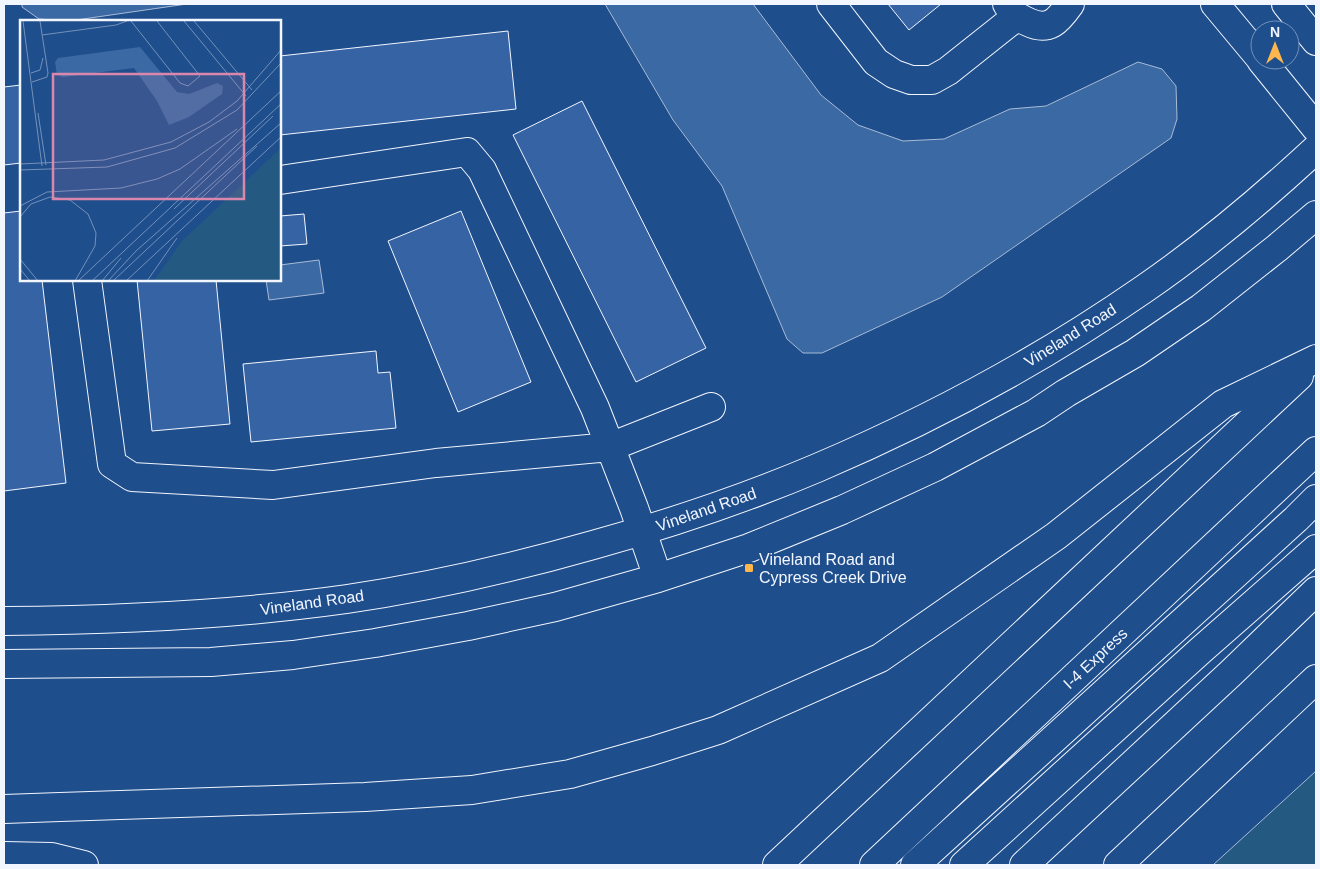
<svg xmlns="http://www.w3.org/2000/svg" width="1320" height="869" font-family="Arial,sans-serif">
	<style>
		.green { fill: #245a82; stroke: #a8bbd7 }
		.water { fill: #3b69a3; stroke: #a8bbd7 }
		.building { fill: #3563a3; stroke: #f2f6ff }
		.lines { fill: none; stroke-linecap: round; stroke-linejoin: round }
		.minor-casing { stroke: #f2f6ff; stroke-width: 30 }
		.highway-casing { stroke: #f2f6ff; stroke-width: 30 }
		.minor { stroke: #1f4e8c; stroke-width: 28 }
		.highway { stroke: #1f4e8c; stroke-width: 28 }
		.poi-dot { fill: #ffb74d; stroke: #1f4e8c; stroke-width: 2 }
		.labels { text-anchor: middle; stroke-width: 4; stroke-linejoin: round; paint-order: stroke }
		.street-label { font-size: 16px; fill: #f2f6ff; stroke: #1f4e8c }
		.poi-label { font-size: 16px; fill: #f2f6ff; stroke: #1f4e8c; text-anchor: start }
		.inset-road { fill: none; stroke: #7391ba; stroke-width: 1 }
		.view { fill: #da87ad; fill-opacity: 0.15; stroke: #da87ad; stroke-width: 2.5 }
		.inset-edge { fill: none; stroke: #f2f6ff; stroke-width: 2.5 }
	</style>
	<rect width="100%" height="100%" fill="#1f4e8c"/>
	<path class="green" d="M1316,771V865H1213Z"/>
	<path class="water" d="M22,4H187L69,21L39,19L22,7Z
		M605,4H753L821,95L858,125L903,141L944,139L1010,109L1046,106L1138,62L1162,69L1176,86L1177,119L1171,138L942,297L822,353H803L787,339L722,186L673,120Z
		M319,260L324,293L269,300L266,280H280V265Z"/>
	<path class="building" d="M888,4H941L909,30Z
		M508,31L516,109L280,135V56Z
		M21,85V163L4,165V87Z
		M582,101L706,348L636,382L513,135Z
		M21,211V280H42L66,483L4,491V213Z
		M461,211L531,382L458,412L388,241Z
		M304,214L307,244L280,246V216Z
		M137,280H216L230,424L152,431Z
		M376,351L378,373L390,372L396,428L251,442L243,364Z"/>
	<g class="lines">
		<defs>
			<path id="minor" d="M831,4L876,62L894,74L911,80H932L948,71L1016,17
				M1007,4C1015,15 1015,16 1028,22C1049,32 1058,21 1070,4
				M1215,4L1260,58
				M1286,4L1316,41
				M1261,60L1316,128
				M280,180L467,152L482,170L595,408L634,508L658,578
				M87,280L112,464L132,477L273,485L436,463L610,447L711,407
				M4,621C119,620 233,615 347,599C430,587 512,568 593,545C669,524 744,499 817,468C930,420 1043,359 1144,289C1205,247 1262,199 1316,149
				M4,664L211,662L293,655L375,643L468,626L555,607L658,578L749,548L842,510L935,467L1036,413L1066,393L1135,353L1201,308L1277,248L1316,215"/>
			<path id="highway" d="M4,809L60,807L365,797L472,790L570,774L652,751L718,730L880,658L1056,536L1223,404L1316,359
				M4,856L52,857L84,865
				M777,865L1299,376
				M874,865L1316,451
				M915,865L1296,519L1316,499
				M964,865L1201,650L1316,549
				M1024,865L1231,673L1316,591
				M1118,865L1316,679"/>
		</defs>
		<use href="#minor" class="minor-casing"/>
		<use href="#highway" class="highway-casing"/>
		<use href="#minor" class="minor"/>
		<use href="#highway" class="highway"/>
	</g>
	<rect class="poi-dot" x="744" y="563" width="10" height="10" rx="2.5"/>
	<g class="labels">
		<g class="street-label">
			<text transform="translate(1070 335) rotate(-32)" y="6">Vineland Road</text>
			<text transform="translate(706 509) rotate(-19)" y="6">Vineland Road</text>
			<text transform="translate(312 602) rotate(-8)" y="6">Vineland Road</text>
			<text transform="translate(1095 658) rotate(-43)" y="6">I-4 Express</text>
		</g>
		<g class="poi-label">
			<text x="759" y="565">Vineland Road and<tspan x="759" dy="18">Cypress Creek Drive</tspan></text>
		</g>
	</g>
	<g transform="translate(20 20)">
		<rect width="261" height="261" fill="#1f4e8c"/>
		<path d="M261,128V261H134L162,221Z" fill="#245a82"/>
		<path d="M120,27L157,72L169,74L197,63L203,66L202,74L169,97L149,105L137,81L114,48L43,57L37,55L35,42L38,38Z" fill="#3b69a3"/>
		<path class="inset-road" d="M3,1L22,146M111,1L160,63L168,66L180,56L137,1M164,1L226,76M174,1L232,70M22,15L96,5L107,1M11,53L20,50L23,38M12,62L27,57L28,53L20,1M18,93L26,145M0,144L84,140L151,122L189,102L217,81L262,29M0,150L87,147L155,128L217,90L262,42M0,186L27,172L101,168L137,159L160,149L217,109M154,189L253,96M0,197L11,184L30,177L50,180L68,194L76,213L75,226L55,261M0,239L18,261M0,249L10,261M58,261L262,70M72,261L262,83M82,261L101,238M88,261L116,231L261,103M93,261L237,126M106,261L262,116M127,261L157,218"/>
		<path class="view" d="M33,54H224V179H33Z"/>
		<rect width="261" height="261" class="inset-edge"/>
	</g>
	<rect width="1320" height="869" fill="none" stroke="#f2f6ff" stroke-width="10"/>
	<g transform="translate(1275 45)"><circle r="24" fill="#1f4e8c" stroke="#7391ba"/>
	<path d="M0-4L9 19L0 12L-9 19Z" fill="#ffb74d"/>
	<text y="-8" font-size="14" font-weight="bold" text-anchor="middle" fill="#f2f6ff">N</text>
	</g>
</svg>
